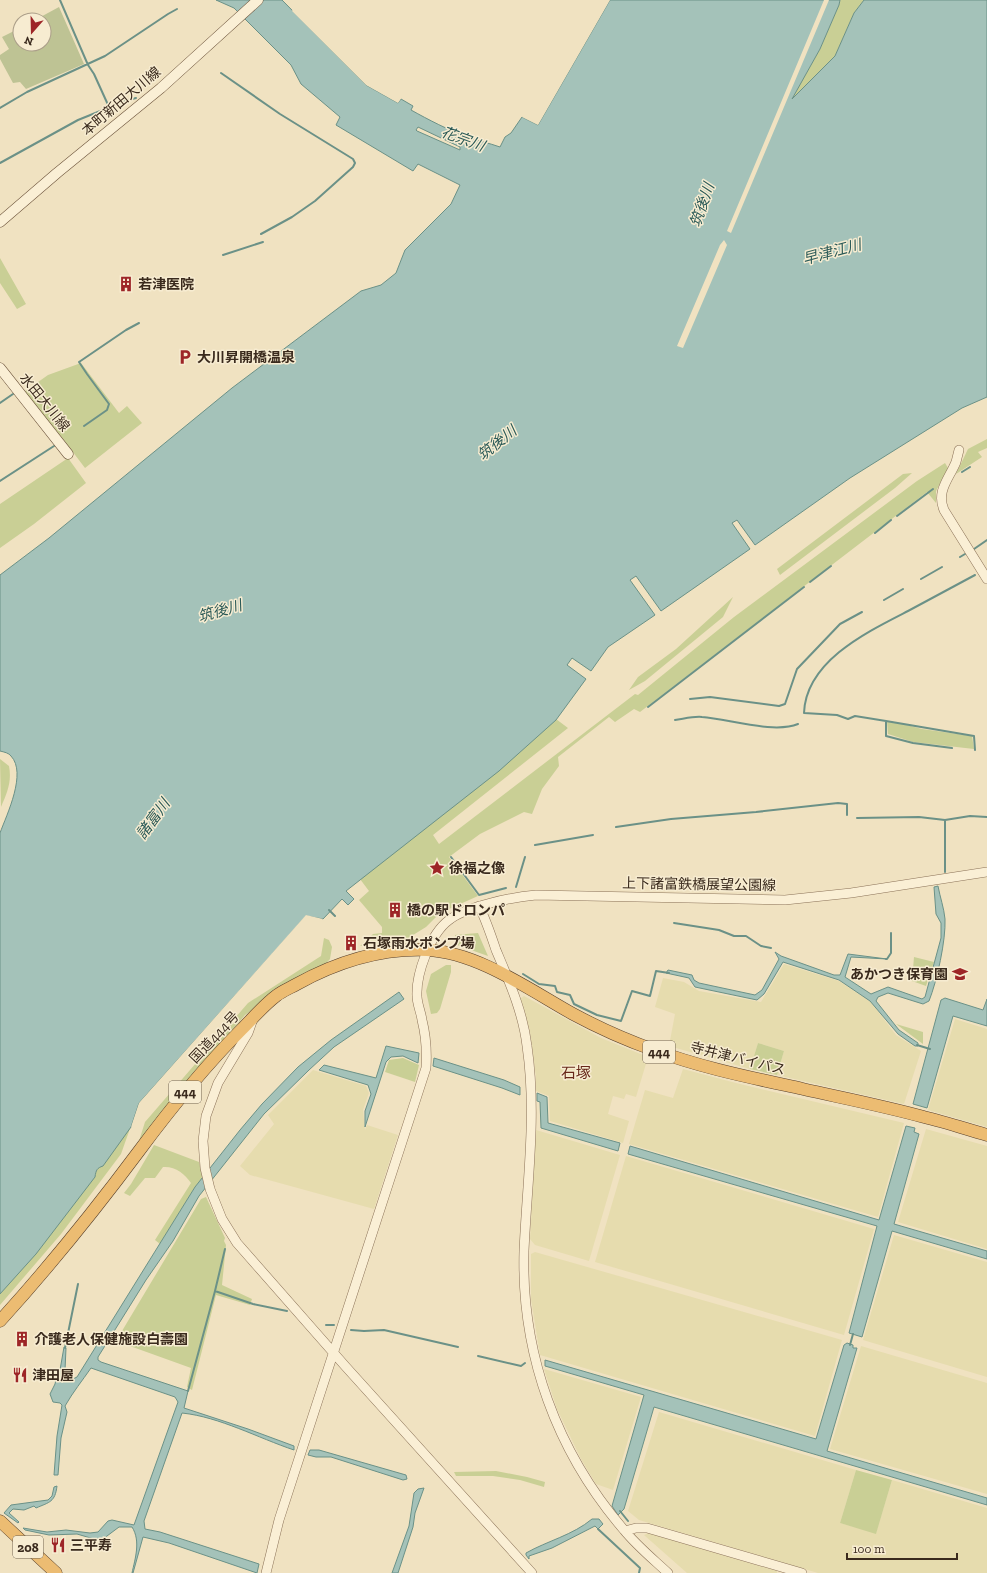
<svg xmlns="http://www.w3.org/2000/svg" width="987" height="1573" font-family="'Zilla Slab','Noto Sans JP',serif">
	<style>
		.farmland { fill: #e6dcae }
		.green { fill: #c9cf95 }
		.cemetery { fill: #bec394 }
		.water { fill: #a4c2b9; stroke: #6b9187; fill-rule: evenodd }
		.pier { fill: #f0e2c1 }
		.lines { fill: none; stroke-linecap: round; stroke-linejoin: round }
		.stream { stroke: #6b9187; stroke-width: 2 }
		.tertiary-casing { stroke: #8b7258; stroke-width: 10 }
		.secondary-casing { stroke: #6c533b; stroke-width: 11 }
		.trunk-casing { stroke: #58402c; stroke-width: 13 }
		.tertiary { stroke: #faefd5; stroke-width: 9 }
		.secondary { stroke: #faefd5; stroke-width: 10 }
		.trunk { stroke: #ecbc72; stroke-width: 12 }
		.labels { text-anchor: middle; stroke-width: 3; stroke-linejoin: round; paint-order: stroke }
		.shield { fill: #f7ecd1; stroke: #736453; stroke-width: 1 }
		.shield-label { font-size: 13px; font-weight: bold; fill: #3a2a1d }
		.street-label { font-size: 14px; fill: #3a2a1d; stroke: #f7ecd1 }
		.poi-label { font-size: 14px; font-weight: bold; fill: #3a2a1d; stroke: #f7ecd1; text-anchor: start }
		.water-label { font-size: 15px; font-style: italic; fill: #2b5a57; stroke: #f7ecd1 }
		.neighbourhood-label { font-size: 15px; fill: #68291a; stroke: #f7ecd1 }
	</style>
	<rect width="100%" height="100%" fill="#f0e2c1"/>
	<path class="farmland" d="M784,964L839,981L871,1002L896,1035L921,1051L904,1104L777,1075L784,1051L758,1043L750,1069L669,1046L675,1014L655,1007L663,978L684,982L699,991L761,1002Z
		M524,996L601,1038L648,1057L636,1097L626,1094L624,1099L613,1096L608,1114L629,1121L623,1143L550,1121L549,1096L536,1091V1077L530,1032L520,999Z
		M955,1019L987,1029V1127L928,1110Z
		M683,1069L736,1083L904,1123L878,1217L629,1144L645,1090L673,1098Z
		M313,1070L366,1086L369,1093L363,1110L365,1130L367,1125L398,1135L374,1209L250,1175L240,1166L274,1124L268,1115Z
		M926,1129L987,1146V1249L898,1222Z
		M536,1130L620,1155L589,1261L535,1245L530,1239Z
		M626,1156L874,1229L844,1335L595,1262Z
		M894,1235L987,1262V1377L863,1340Z
		M535,1252L842,1340L815,1436L540,1355L531,1299V1254Z
		M861,1346L987,1383V1494L830,1449Z
		M544,1369L641,1397L613,1490L596,1484L581,1459L557,1409Z
		M659,1412L856,1470L840,1523L876,1533L892,1480L987,1508V1573H818L639,1520L628,1511Z
		M649,1533L777,1571V1573H687L644,1535Z"/>
	<path class="green" d="M840,0H864L854,13L835,56L791,100L820,49L839,5Z
		M0,258L26,304L17,309L0,283Z
		M81,363L119,413L127,406L142,423L85,468L63,439L24,392L48,375Z
		M987,439V448L978,452L982,457L956,474L968,449Z
		M68,458L86,483L34,524L0,548V504Z
		M945,463L948,468L936,491V503L927,492L640,712L634,709L615,722L609,717L558,757L559,766L542,789L532,814L524,812L480,834L449,857L478,896L440,913L426,927L405,940L360,946L373,934L382,933V927L359,900L369,891L360,879L497,751L586,679L556,719L568,728L433,835L439,844L635,694L638,695L734,617L917,481Z
		M912,473L895,488L780,575L777,569L903,474Z
		M733,597L723,617L645,681L629,690L638,677L676,649Z
		M887,721L899,723L922,729L972,736L974,749L913,742L888,734Z
		M0,759L9,766C12,782 7,793 1,807Z
		M478,933L488,956L457,945L455,935Z
		M324,938L329,940L332,947L330,959L323,967L286,986L245,1015L139,1141L145,1122L248,1003L321,956Z
		M914,957L934,962L926,986L912,981Z
		M446,965H451V972L440,1009L437,1013L431,1014L426,991L431,974Z
		M896,1024L923,1032V1044Z
		M758,1043L784,1051L777,1075L750,1069Z
		M403,1058L419,1065L415,1082L385,1072L389,1060Z
		M139,1103L121,1154L61,1234L0,1305V1286Z
		M154,1145L199,1162L203,1179L195,1187L160,1244L155,1240L191,1183C185,1174 175,1166 163,1167L155,1178H145L130,1196L124,1193L131,1184Z
		M206,1197L225,1238L224,1241L226,1245L222,1285L252,1299L250,1305L216,1295L192,1390L187,1387L191,1368L116,1341L201,1199Z
		M856,1470L892,1480L876,1534L840,1523Z
		M496,1471L527,1477L545,1482L544,1487L520,1480L493,1476H456L454,1472Z"/>
	<path class="cemetery" d="M59,7L84,64L26,89L20,82L13,83L0,59V55L9,49L2,37L20,28V44H44V20H35Z"/>
	<path class="water" d="M216,0H282L366,85L398,103L401,99L413,106L411,110C429,120 448,130 468,137C478,141 489,143 500,147L505,137L511,133L522,117L538,125L610,0H840L839,5L820,49L792,99L835,56L854,13L864,0H987V397L962,408L850,478L755,545L737,520L732,523L750,549L661,611L636,576L630,580L655,615L608,647L591,671L572,658L567,665L586,679L556,720L499,771L346,891L354,899L348,905L342,899L323,919L306,916L139,1103L131,1127L103,1166C97,1168 96,1170 95,1177L36,1254L0,1294V833C7,814 27,773 11,756C9,753 4,752 0,751V575L49,538L232,388L361,291L381,285L396,273L405,250L451,204L460,185L418,164L413,171L336,125L340,117L301,84L291,65L234,8ZM418,127L460,147V150L417,131L416,130Z
		M938,886C940,897 944,908 945,919C946,940 937,981 929,1001L923,1004L888,993L878,997L876,1001L899,1030L918,1043V1046H915L898,1034L870,1001L839,980L783,962L764,994L757,1000L695,987L689,978L666,973L668,970L692,975L694,980L699,983L755,995L762,990L779,959L775,952L781,956L834,975H840L848,954L887,959L851,957L845,977L871,994L888,987L922,999L925,997L941,938V923L936,914L934,887Z
		M399,992L404,999L334,1047L309,1070L264,1114L199,1196L173,1241L146,1280L98,1357V1360L101,1362L188,1391L184,1408L248,1429L294,1446V1450C258,1438 220,1417 182,1413L144,1521L145,1529L160,1532L259,1564L257,1573L169,1543L143,1537L133,1573H132C135,1559 141,1541 132,1527H119L103,1539H94L77,1534L49,1535L25,1530L23,1528L47,1532L66,1530L90,1533L98,1532L108,1521L112,1520L134,1525L178,1402L175,1397L91,1368C82,1381 73,1392 65,1406L67,1412L61,1438L58,1475H54L57,1436L62,1405L60,1403L53,1402L50,1394L55,1384L58,1371L60,1370L64,1347L66,1348L65,1370L68,1379L71,1380L77,1377L195,1187L240,1130L262,1104L298,1067L331,1040Z
		M945,998L983,1010L987,999V1026L953,1016L927,1108L913,1104L941,1000Z
		M386,1046L419,1053L418,1063L403,1056L391,1057L386,1062L365,1127V1111L371,1094L368,1085L319,1070L324,1065L376,1078Z
		M434,1058L504,1080L520,1087V1095L502,1088L433,1066Z
		M537,1093L547,1097L548,1123L620,1143L618,1151L541,1128L540,1102L537,1101Z
		M906,1126L915,1128L914,1132L919,1134L894,1224L987,1251V1259L892,1231L862,1337L849,1333L877,1226L628,1154L630,1146L879,1220Z
		M847,1343L853,1345V1348H857L827,1451L987,1498V1505L654,1407L624,1509L618,1515L612,1506L644,1395L545,1366V1360L816,1439L844,1345Z
		M310,1450H319L406,1475L407,1479L403,1480L331,1457H316L308,1455Z
		M57,1486C55,1502 50,1502 36,1508L34,1506L24,1510L13,1509L9,1513L19,1522L18,1523L4,1513L11,1505L48,1500L52,1496L54,1487Z
		M424,1488L415,1513L413,1527L398,1573H392L409,1526L414,1493L418,1489Z
		M592,1519H599L603,1524L598,1529L595,1526L552,1548L529,1556V1559L526,1555V1553C547,1541 573,1535 592,1519Z"/>
	<path class="pier" d="M608,0H610L538,125L522,117L523,115L537,122Z
		M824,0H829L731,233L727,231Z
		M293,9L367,84L398,100L400,97H402L398,103L366,85L292,11Z
		M724,240L727,245L683,348L677,346L720,245Z
		M306,915L323,919L321,921L307,918L140,1104L133,1126L131,1127L139,1103Z"/>
	<g class="lines">
		<path class="stream" d="M60,0L88,65L94,74L109,107
			M221,73L280,114L353,159L355,163L353,167L315,201L292,217L261,234
			M0,108L27,92L105,56L168,14L177,9
			M0,163L78,120L125,101L136,98
			M223,255L263,242
			M0,403L13,394
			M84,426L107,410L109,404L87,374L79,362L126,330L139,323
			M962,472L970,467
			M0,481L54,446
			M897,516L933,489
			M875,533L891,520
			M974,549L987,540
			M960,557L965,554
			M921,579L942,567
			M810,582L831,566
			M884,600L903,589
			M690,699L710,697L779,706L785,704L797,669L840,624L862,612
			M648,707L804,587
			M675,720C683,719 694,716 702,717C729,719 774,734 798,724
			M886,721L974,736L975,750
			M952,748L913,743L886,736V721L855,716L848,719L837,715L804,713C806,661 867,632 908,611C930,599 953,587 975,575
			M857,818L919,817L945,820L970,816L987,817
			M616,827L671,819L756,812L838,803L847,804V815
			M535,845L593,835
			M451,857L479,895L506,888
			M945,872V820
			M516,887L525,857
			M329,910L335,916
			M674,923L719,930L734,936H746L761,946L771,948
			M886,959H887L891,953V933
			M523,974L539,984L555,986L557,992L570,995L574,1004L597,1015L621,1021L632,991L650,996L656,971L669,973
			M917,1045L930,1049
			M215,1291L225,1249
			M326,1325H334
			M351,1330L364,1331L384,1330L458,1347
			M850,1345L853,1334
			M65,1348L78,1284
			M478,1356L521,1366L525,1363
			M188,1391L215,1291L253,1304L287,1311
			M620,1511L628,1521
			M598,1529L640,1568L639,1573"/>
		<defs>
			<path id="tertiary" d="M959,450C958,454 957,458 956,462C949,479 936,491 944,510L987,579
				M479,906C486,920 491,935 496,950C509,981 523,1012 527,1046C537,1114 527,1183 524,1251C521,1355 557,1452 624,1530C637,1546 653,1559 668,1573
				M253,1019L248,1033L218,1083L206,1116L203,1141L205,1168L210,1189L222,1219L237,1243L346,1367L532,1573
				M625,1531L636,1528H647L802,1573
				M266,1573L279,1520L426,1068C427,1052 426,1036 422,1020C421,1012 417,1004 417,996C416,974 430,934 449,920C467,906 513,897 536,895L785,900L851,893L987,872"/>
			<path id="secondary" d="M0,222L57,173L161,88L258,0
				M0,368L68,454"/>
			<path id="trunk" d="M0,1321C49,1267 95,1210 139,1151C171,1108 204,1067 242,1029C253,1018 264,1005 276,996C282,991 290,988 297,984C337,962 381,948 427,950C477,952 530,990 573,1014C599,1028 626,1040 654,1050C702,1068 753,1078 803,1089C843,1098 884,1106 924,1117C945,1122 966,1129 987,1135
				M0,1521L56,1573"/>
		</defs>
		<use href="#tertiary" class="tertiary-casing"/>
		<use href="#secondary" class="secondary-casing"/>
		<use href="#trunk" class="trunk-casing"/>
		<use href="#tertiary" class="tertiary"/>
		<use href="#secondary" class="secondary"/>
		<use href="#trunk" class="trunk"/>
	</g>
	<defs>
		<symbol id="building-bare" viewBox="-9 -9 18 18"><path d="M-4-6H4V6H1V3H-1V6H-4ZM-2.5-4.3h1.7v1.8h-1.7ZM.8-4.3h1.7v1.8H.8ZM-2.5-1h1.7V.8h-1.7ZM.8-1h1.7V.8H.8Z" fill="#9d2527" stroke="#f7ecd1" stroke-width="2.5" paint-order="stroke"/></symbol>
		<symbol id="parking-bare" viewBox="-9 -9 18 18"><path d="M-3.5-5.5H1a3.5 3.5 0 0 1 0 7H-1V5.5H-3.5ZM-1-3.4V-.6H.8a1.4 1.4 0 0 0 0-2.8Z" fill="#9d2527" stroke="#f7ecd1" stroke-width="2.5" paint-order="stroke"/></symbol>
		<symbol id="sight-bare" viewBox="-9 -9 18 18"><path d="M0-6L1.8-2.2L6-1.7L2.9 1.2L3.7 5.4L0 3.3L-3.7 5.4L-2.9 1.2L-6-1.7L-1.8-2.2Z" fill="#9d2527" stroke="#f7ecd1" stroke-width="2.5" paint-order="stroke"/></symbol>
		<symbol id="school-bare" viewBox="-9 -9 18 18"><path d="M0-5L7-2L0 1L-7-2ZM-4 1L0 2.5L4 1V4Q0 6-4 4Z" fill="#9d2527" stroke="#f7ecd1" stroke-width="2.5" paint-order="stroke"/></symbol>
		<symbol id="restaurant-bare" viewBox="-9 -9 18 18"><path d="M-5-6h1v4h1v-4h1v4h1v-4h1v5L-1.5 .5V6h-2V.5L-5-1ZM5-6V6H3V1.5H1.5Q1.5-4 5-6Z" fill="#9d2527" stroke="#f7ecd1" stroke-width="2.5" paint-order="stroke"/></symbol>
	</defs>
	<g fill-rule="evenodd">
		<use href="#building-bare" x="115" y="273" width="22" height="22"/>
		<use href="#parking-bare" x="174" y="346" width="22" height="22"/>
		<use href="#sight-bare" x="426" y="857" width="22" height="22"/>
		<use href="#building-bare" x="384" y="899" width="22" height="22"/>
		<use href="#building-bare" x="340" y="932" width="22" height="22"/>
		<use href="#school-bare" x="949" y="963" width="22" height="22"/>
		<use href="#building-bare" x="11" y="1328" width="22" height="22"/>
		<use href="#restaurant-bare" x="9" y="1364" width="22" height="22"/>
		<use href="#restaurant-bare" x="47" y="1534" width="22" height="22"/>
	</g>
	<g class="labels">
		<g class="shield">
			<rect x="643" y="1041" width="32" height="22" rx="3"/>
			<rect x="169" y="1081" width="32" height="22" rx="3"/>
			<rect x="13" y="1536" width="30" height="22" rx="3"/>
		</g>
		<g class="shield-label">
			<text x="659" y="1057">444</text>
			<text x="185" y="1097">444</text>
			<text x="28" y="1552">208</text>
		</g>
		<g class="street-label">
			<text transform="translate(121 101) rotate(-40)" y="5">本町新田大川線</text>
			<text transform="translate(45 402) rotate(51)" y="5">水田大川線</text>
			<text transform="translate(699 884) rotate(1)" y="5">上下諸富鉄橋展望公園線</text>
			<text transform="translate(214 1037) rotate(-47)" y="5">国道444号</text>
			<text transform="translate(738 1058) rotate(14)" y="5">寺井津バイパス</text>
		</g>
		<g class="poi-label">
			<text x="138" y="289">若津医院</text>
			<text x="197" y="362">大川昇開橋温泉</text>
			<text x="449" y="873">徐福之像</text>
			<text x="407" y="915">橋の駅ドロンパ</text>
			<text x="363" y="948">石塚雨水ポンプ場</text>
			<text x="948" y="979" text-anchor="end">あかつき保育園</text>
			<text x="34" y="1344">介護老人保健施設白壽園</text>
			<text x="32" y="1380">津田屋</text>
			<text x="70" y="1550">三平寿</text>
		</g>
		<g class="water-label">
			<text transform="translate(463 139) rotate(20)" y="5">花宗川</text>
			<text transform="translate(702 205) rotate(-71)" y="5">筑後川</text>
			<text transform="translate(832 252) rotate(-15)" y="5">早津江川</text>
			<text transform="translate(497 443) rotate(-39)" y="5">筑後川</text>
			<text transform="translate(220 611) rotate(-16)" y="5">筑後川</text>
			<text transform="translate(153 819) rotate(-54)" y="5">諸富川</text>
		</g>
		<g class="neighbourhood-label">
			<text x="576" y="1078">石塚</text>
		</g>
	</g>
	<g transform="translate(32 32) rotate(200)"><circle r="19" fill="#f7ecd1" stroke="#ab9e89"/>
	<path d="M0-3L7 15L0 10L-7 15Z" fill="#9d2527"/>
	<text y="-6" font-size="11" font-weight="bold" text-anchor="middle" fill="#3a2a1d">N</text>
	</g>
	<path d="M847 1553v6h110v-6" fill="none" stroke="#3a2a1d" stroke-width="2"/>
	<text x="853" y="1553" font-size="12" fill="#3a2a1d" stroke="#f7ecd1" stroke-width="3" paint-order="stroke">100 m</text>
</svg>
